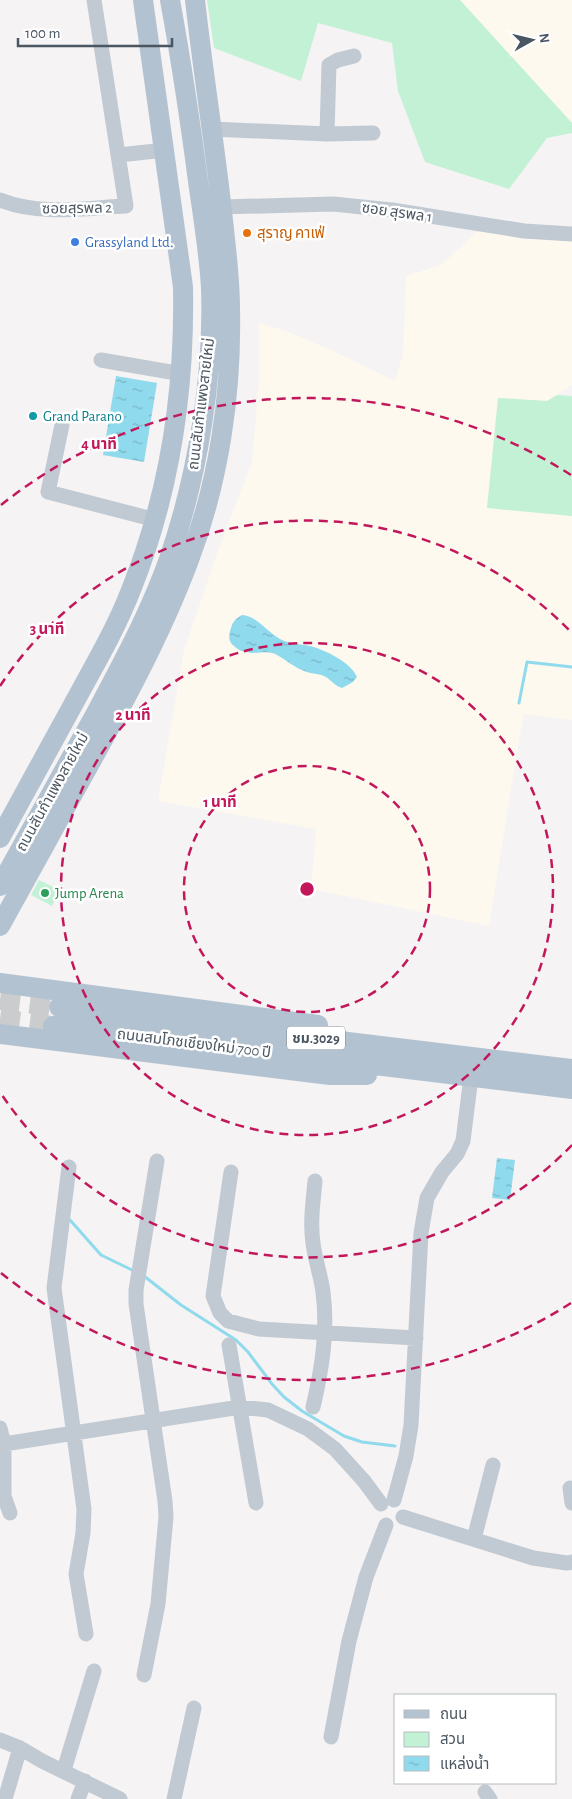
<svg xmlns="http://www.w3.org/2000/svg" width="572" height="1799" font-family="'Alegreya Sans','Noto Sans Thai',sans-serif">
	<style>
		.commercial { fill: #fdf9ef }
		.green { fill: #c3f1d5 }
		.water { fill: url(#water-ripples) }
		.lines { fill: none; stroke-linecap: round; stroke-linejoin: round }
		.stream { stroke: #90daee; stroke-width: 3 }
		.major-tunnel { stroke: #caccce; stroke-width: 20; stroke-dasharray: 20 10; stroke-linecap: butt }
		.minor { stroke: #c1cad2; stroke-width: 15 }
		.major { stroke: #b3c2d1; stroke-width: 20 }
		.ring { fill: none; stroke: #c2185b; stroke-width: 2.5; stroke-dasharray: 9 6 }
		.food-dot { fill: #e8710a; stroke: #fff; stroke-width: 2 }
		.shop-dot { fill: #3f7fe0; stroke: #fff; stroke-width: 2 }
		.culture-dot { fill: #0f9aa8; stroke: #fff; stroke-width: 2 }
		.leisure-dot { fill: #2e9e5b; stroke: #fff; stroke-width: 2 }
		.labels { text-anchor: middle; stroke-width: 5; stroke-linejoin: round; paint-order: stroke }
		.shield { fill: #fff; stroke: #808990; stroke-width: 1 }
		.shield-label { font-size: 14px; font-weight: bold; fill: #4a5661 }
		.street-label { font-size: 15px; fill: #4a5661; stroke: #fff }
		.food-label { font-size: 15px; fill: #c56008; stroke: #fff; text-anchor: start }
		.shop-label { font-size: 15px; fill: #366cbe; stroke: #fff; text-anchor: start }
		.culture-label { font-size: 15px; fill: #0d838f; stroke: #fff; text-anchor: start }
		.leisure-label { font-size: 15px; fill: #27864d; stroke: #fff; text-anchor: start }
		.centre { fill: #c2185b; stroke: #fff; stroke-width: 2.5 }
		.ring-label { font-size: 15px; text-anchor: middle; font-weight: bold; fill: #c2185b; stroke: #fff; stroke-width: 5; stroke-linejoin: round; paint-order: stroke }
	</style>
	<defs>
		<pattern id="water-ripples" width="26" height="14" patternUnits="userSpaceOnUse" patternTransform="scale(1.25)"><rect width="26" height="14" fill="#90daee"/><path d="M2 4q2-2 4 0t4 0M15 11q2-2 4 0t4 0" fill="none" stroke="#78b4c4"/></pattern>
	</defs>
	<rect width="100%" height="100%" fill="#f5f3f3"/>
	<path class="commercial" d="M460,0H572V123L514,59Z
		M479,230L572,240V385L547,401L498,398L487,508L572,516V720L524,714L517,752L489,926L311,889L316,829L158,801L184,650L220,545L252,462L259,381V323L286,331L331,350L395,381L403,354L406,276L441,265Z"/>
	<path class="green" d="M207,0H460L572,123V133L547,138L509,189L425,162L398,91L392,43L318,23L301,81L214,48Z
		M557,395L572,396V516L487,508L498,398L547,401Z
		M39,880L60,890L52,906L31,895Z"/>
	<path class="water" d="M116,376L157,383L144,462L103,455Z
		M242,615C257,616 267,632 280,639C290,644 300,644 310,646C325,650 351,662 357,677L353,682L342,688C335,686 332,681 326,677C319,673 311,674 304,671C294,667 286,660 277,655C266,647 249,660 234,646C227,641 229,633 232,625C234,620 237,618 242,615Z
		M497,1158L515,1160L510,1200L492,1198Z"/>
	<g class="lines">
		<path class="stream" d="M519,703L527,662L572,667
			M70,1220L101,1255L132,1270
			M144,1276L181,1305L236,1340L248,1352L272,1384L284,1397L302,1411L344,1436L362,1442L395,1446"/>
		<path class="major-tunnel" d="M0,1000L59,1007
			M0,1019L53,1026"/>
		<path class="minor" d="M211,129L327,134L373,133
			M327,134L329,65L338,60L354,56
			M119,155L165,150
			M0,200C40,216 84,208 126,206L94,0
			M222,207L333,204L392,210L524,231L572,234
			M101,360L182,374
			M62,425L48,492L156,520
			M69,1167L54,1288L84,1509L83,1533L76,1574L86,1634
			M231,1172L213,1296L220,1313L228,1321L259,1329L416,1338
			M229,1345L256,1503
			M313,1407C322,1369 328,1331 323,1292C321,1276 315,1260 313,1243C310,1223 313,1202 315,1181
			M0,1428L4,1444V1496L10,1513
			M4,1444L240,1407L268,1410L308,1429L335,1449L364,1481L381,1504
			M570,1488L572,1503
			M394,1500L406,1456L411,1425L421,1233L427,1198L442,1172L457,1154L463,1141L471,1077
			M403,1517L533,1558L567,1563L572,1562
			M474,1539L493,1465
			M144,1675L158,1604L166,1517L165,1501L136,1304V1290L157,1161
			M331,1737L349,1641L366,1577L386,1525
			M0,1740L20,1748L42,1761L120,1799
			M64,1770L94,1671
			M485,1792L490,1799
			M5,1799L20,1748
			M78,1799L85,1781
			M174,1799L194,1708"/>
		<path class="major" d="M0,838C27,789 53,741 80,692C98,659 117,626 131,590C170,493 185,391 183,287L143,0
			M47,841C97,749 152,659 189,560C219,481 232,393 230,308C230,278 226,249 223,220C215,146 203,73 195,0
			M0,886C32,828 64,771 96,713C123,662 151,611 170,556C198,473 214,376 211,288C209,252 203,217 198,181C190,120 181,60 170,0
			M0,926L47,841L51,828
			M0,983L318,1025
			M59,1007L572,1069
			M53,1026L572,1089
			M0,1034L330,1075H367"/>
	</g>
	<g class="ring">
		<circle cx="307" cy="889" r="123"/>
		<circle cx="307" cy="889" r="246"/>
		<path d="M572 1145A368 368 0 0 1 0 1092M0 686A368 368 0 0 1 572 633"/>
		<path d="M571 1303A491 491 0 0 1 1 1273M1 505A491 491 0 0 1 571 475"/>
	</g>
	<circle class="food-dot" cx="247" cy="233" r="5"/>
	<circle class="shop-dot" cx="75" cy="242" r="5"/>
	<circle class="culture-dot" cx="33" cy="416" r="5"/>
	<circle class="leisure-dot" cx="45" cy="893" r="5"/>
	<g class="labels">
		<rect class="shield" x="287" y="1026.5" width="58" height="23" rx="4"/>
		<g class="shield-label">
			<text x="316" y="1043">ชม.3029</text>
		</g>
		<g class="street-label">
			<text transform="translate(77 208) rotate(-1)" y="5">ซอยสุรพล 2</text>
			<text transform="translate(397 212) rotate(8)" y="5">ซอย สุรพล 1</text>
			<text transform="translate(201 404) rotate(-83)" y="5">ถนนสันกำแพงสายใหม่</text>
			<text transform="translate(52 792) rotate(-61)" y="5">ถนนสันกำแพงสายใหม่</text>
			<text transform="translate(194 1043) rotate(7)" y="5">ถนนสมโภชเชียงใหม่ 700 ปี</text>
		</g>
		<g class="food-label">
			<text x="257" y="238">สุราญ คาเฟ่</text>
		</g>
		<g class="shop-label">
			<text x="85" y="247">Grassyland Ltd.</text>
		</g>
		<g class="culture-label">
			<text x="43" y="421">Grand Parano</text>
		</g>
		<g class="leisure-label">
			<text x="55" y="898">Jump Arena</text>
		</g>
	</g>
	<circle cx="307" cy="889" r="8" class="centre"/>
	<g class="ring-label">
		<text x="99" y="449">4 นาที</text>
		<text x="47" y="634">3 นาที</text>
		<text x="133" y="720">2 นาที</text>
		<text x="220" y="807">1 นาที</text>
	</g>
	<rect x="394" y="1694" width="162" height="90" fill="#ffffff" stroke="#b7bbc0"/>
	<rect x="404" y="1710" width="25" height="8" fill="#b3c2d1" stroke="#b7bbc0"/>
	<text x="440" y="1719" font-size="15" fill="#4a5661">ถนน</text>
	<rect x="404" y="1732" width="25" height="15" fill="#c3f1d5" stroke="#b7bbc0"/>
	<text x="440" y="1744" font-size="15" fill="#4a5661">สวน</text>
	<rect x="404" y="1756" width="25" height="15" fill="url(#water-ripples)" stroke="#b7bbc0"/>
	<text x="440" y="1769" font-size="15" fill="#4a5661">แหล่งน้ำ</text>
	<g transform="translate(532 40) rotate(82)" stroke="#ffffff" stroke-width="4" paint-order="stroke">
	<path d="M0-4L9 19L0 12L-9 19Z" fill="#4a5661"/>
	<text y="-8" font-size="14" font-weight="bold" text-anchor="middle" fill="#4a5661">N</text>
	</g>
	<path d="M18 38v8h154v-8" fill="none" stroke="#4a5661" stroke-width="2.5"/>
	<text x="25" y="38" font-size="15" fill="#4a5661" stroke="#ffffff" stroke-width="4" paint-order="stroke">100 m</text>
</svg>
